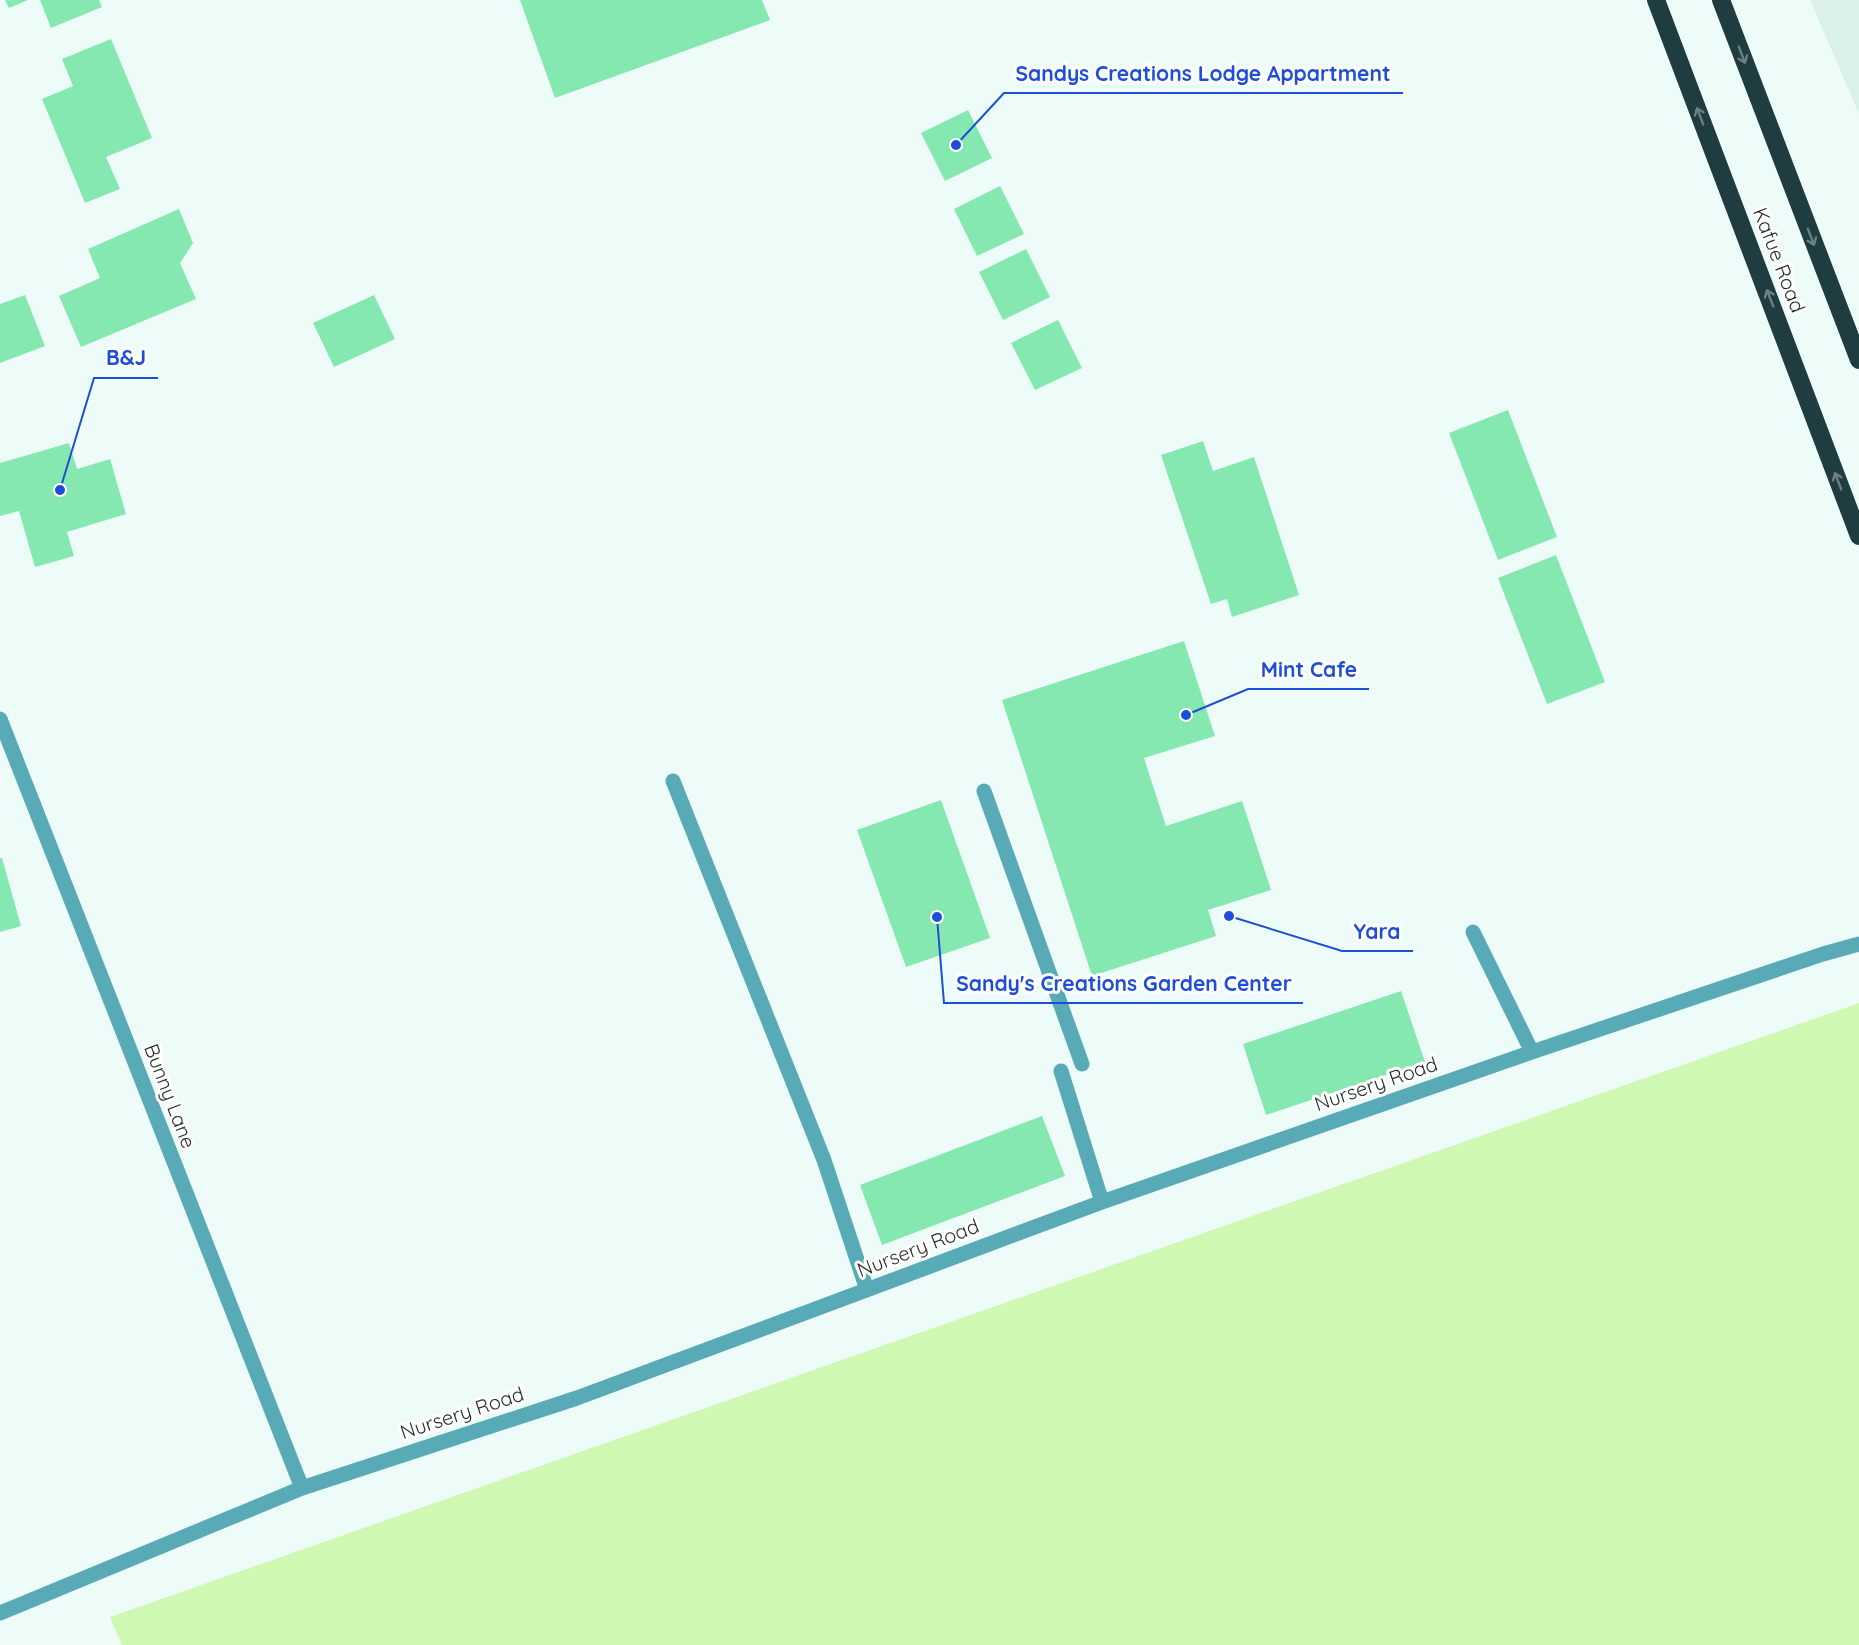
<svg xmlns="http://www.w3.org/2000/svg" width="1859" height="1645" font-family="Quicksand,sans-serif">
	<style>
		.built { fill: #d9f0eb }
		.green { fill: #cff8b3 }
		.building { fill: #86e8b1 }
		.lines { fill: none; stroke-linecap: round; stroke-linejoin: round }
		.minor { stroke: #58aab6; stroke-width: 15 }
		.highway { stroke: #1f3d41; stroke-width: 18 }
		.oneway { stroke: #6d8184 }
		.labels { text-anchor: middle; stroke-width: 6; stroke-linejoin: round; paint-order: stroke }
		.street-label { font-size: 20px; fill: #282d2c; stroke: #fff }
		.leader { fill: none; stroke: #1d4ed8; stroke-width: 2 }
		.callout-dot { fill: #1d4ed8; stroke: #fff; stroke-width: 2 }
		.callout-label { font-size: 21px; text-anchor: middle; font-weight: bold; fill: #1d4ed8; stroke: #fff; stroke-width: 6; stroke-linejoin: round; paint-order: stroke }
	</style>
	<rect width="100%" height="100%" fill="#eefcf9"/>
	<path class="built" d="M1810,0H1859V114Z"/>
	<path class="green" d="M1859,1003V1645H122L110,1617Z"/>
	<path class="building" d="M5,0H28L9,8Z
		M40,0H99L102,7L51,28Z
		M520,0H762L770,20L555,98Z
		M111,39L152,138L106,157L120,189L85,203L42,99L73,86L62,59Z
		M968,110L992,158L945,181L921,133Z
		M1000,186L1024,234L977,256L954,209Z
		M179,209L193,243L180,263L196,299L81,347L59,296L100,278L88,249Z
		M1026,249L1050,297L1003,320L979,272Z
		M25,295L45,346L0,363V304Z
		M374,295L395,339L334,367L313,323Z
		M1058,320L1082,368L1035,390L1011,343Z
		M1508,410L1557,537L1498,560L1449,433Z
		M1203,441L1213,471L1254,457L1299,595L1232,617L1227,599L1211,604L1161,455Z
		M69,443L77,469L110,459L126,514L67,532L74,556L35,567L19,511L0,516V463Z
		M1556,555L1605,682L1547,704L1498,578Z
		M1184,641L1215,736L1144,758L1166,826L1242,801L1271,890L1208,910L1216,936L1092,976L1002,700Z
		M941,800L990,938L906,967L857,830Z
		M0,858H2L21,926L0,932Z
		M1401,991L1425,1062L1266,1115L1243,1044Z
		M1042,1116L1065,1176L882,1245L860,1185Z"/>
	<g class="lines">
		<path class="minor" d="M0,719L302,1488
			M673,781L824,1160L867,1290
			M984,791L1082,1064
			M1473,932L1532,1052
			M1061,1071L1102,1202
			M0,1613L302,1488L577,1398L1102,1202L1532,1052L1823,954L1859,944"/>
		<path class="highway" d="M1656,0L1859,536
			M1721,0L1859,360"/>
	</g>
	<defs><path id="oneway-shaft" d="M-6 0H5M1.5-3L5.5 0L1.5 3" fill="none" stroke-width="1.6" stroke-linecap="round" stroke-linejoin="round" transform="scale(1.5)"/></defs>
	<g class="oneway">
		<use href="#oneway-shaft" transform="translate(1742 55) rotate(69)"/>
		<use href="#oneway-shaft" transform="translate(1700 116) rotate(-111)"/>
		<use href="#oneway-shaft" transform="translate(1811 237) rotate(69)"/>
		<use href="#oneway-shaft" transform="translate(1770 298) rotate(-111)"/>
		<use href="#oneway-shaft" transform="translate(1838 481) rotate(-111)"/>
	</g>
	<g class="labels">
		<g class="street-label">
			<text transform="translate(1779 260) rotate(69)" y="7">Kafue Road</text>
			<text transform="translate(1376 1084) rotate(-19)" y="7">Nursery Road</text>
			<text transform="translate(170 1096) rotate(69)" y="7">Bunny Lane</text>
			<text transform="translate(918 1248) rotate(-21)" y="7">Nursery Road</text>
			<text transform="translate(462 1413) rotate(-18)" y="7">Nursery Road</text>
		</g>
	</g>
	<path class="leader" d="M956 145L1004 93H1403M60 490L94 378H158M1186 715L1248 689H1369M1229 916L1342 951H1413M937 917L944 1003H1303"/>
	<g class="callout-dot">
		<circle cx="956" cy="145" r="6"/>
		<circle cx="60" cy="490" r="6"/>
		<circle cx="1186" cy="715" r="6"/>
		<circle cx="1229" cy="916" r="6"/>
		<circle cx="937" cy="917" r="6"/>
	</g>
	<g class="callout-label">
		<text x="1203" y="81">Sandys Creations Lodge Appartment</text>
		<text x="126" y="365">B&amp;J</text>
		<text x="1309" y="677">Mint Cafe</text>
		<text x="1377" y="939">Yara</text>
		<text x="1124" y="991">Sandy's Creations Garden Center</text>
	</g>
</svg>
